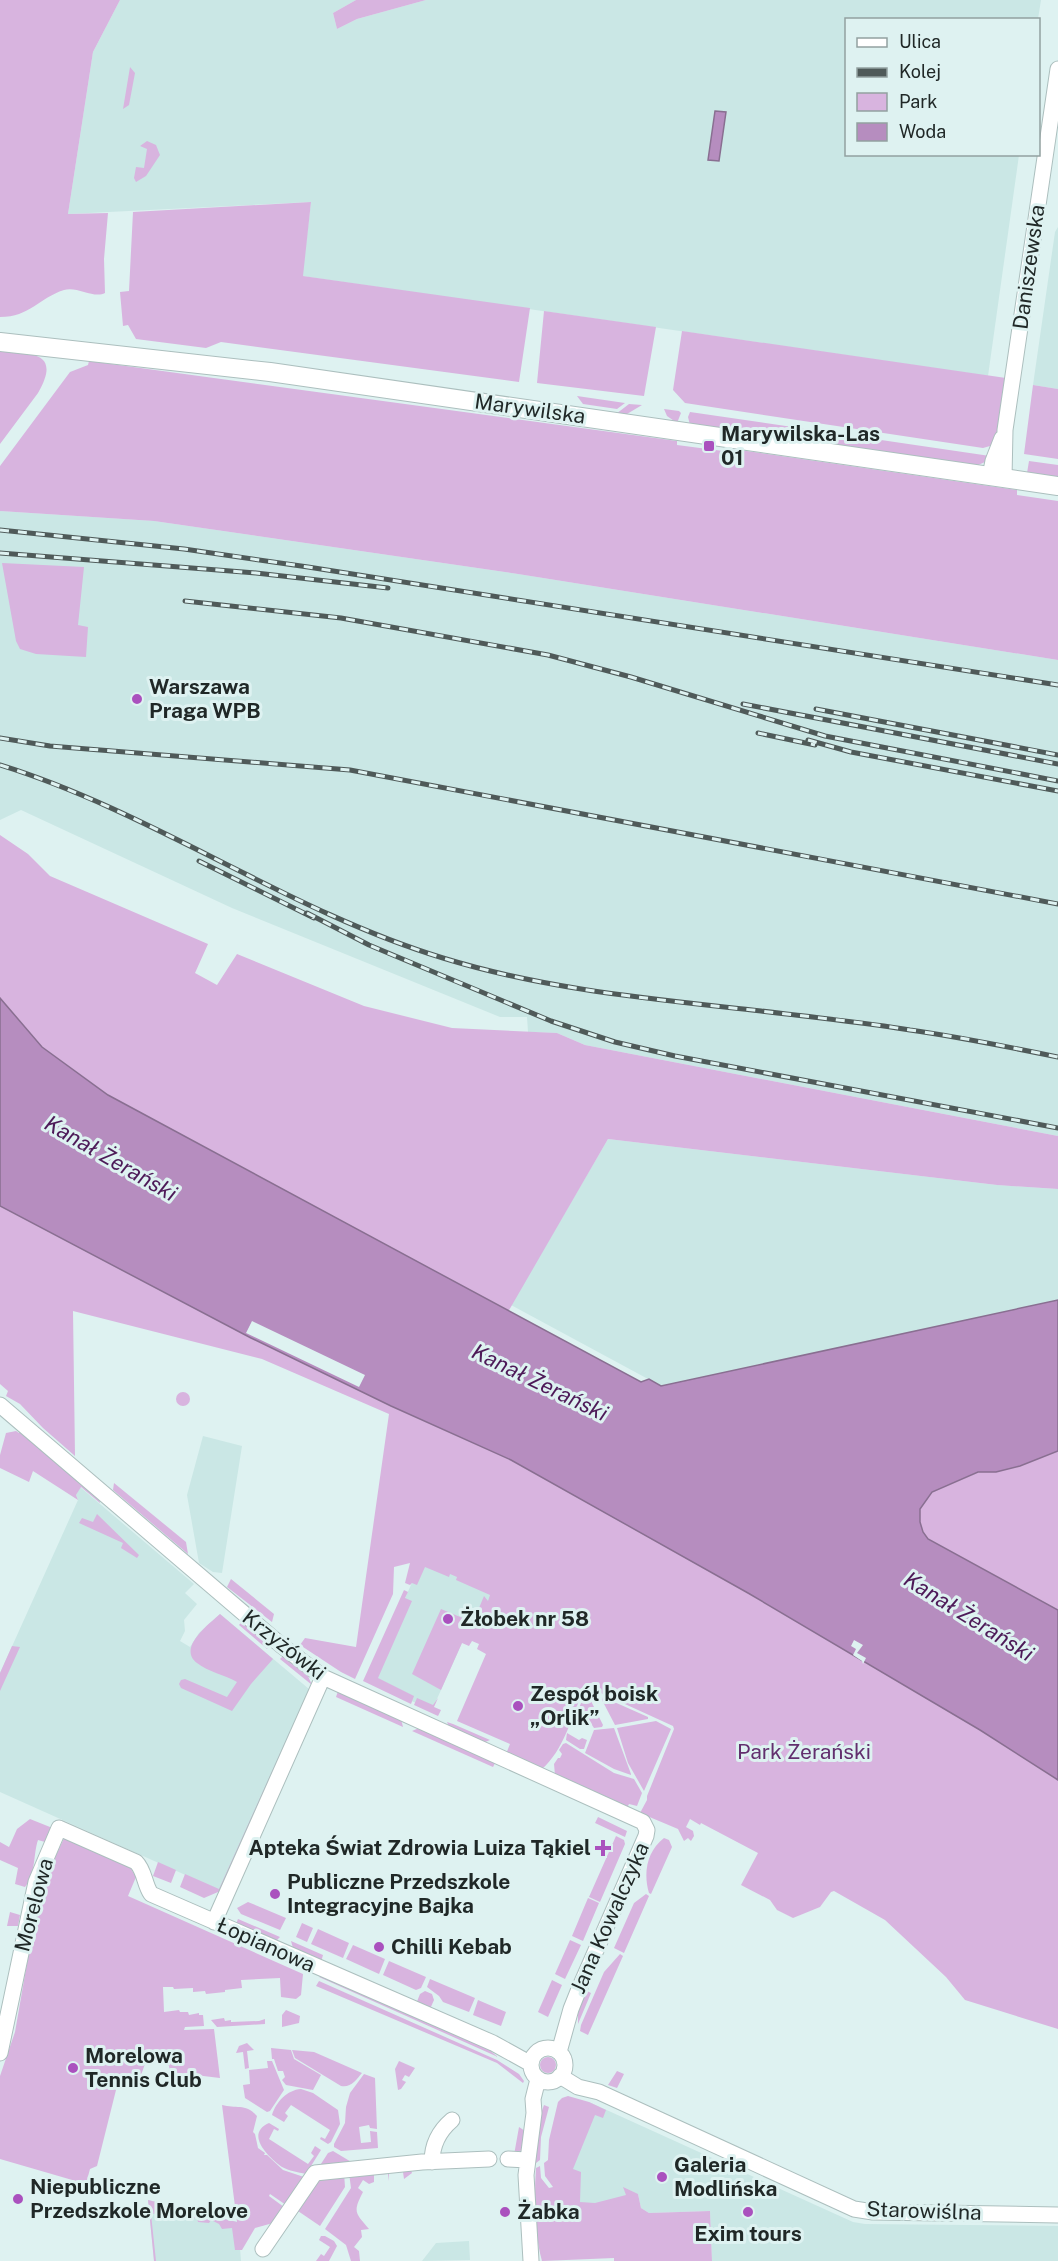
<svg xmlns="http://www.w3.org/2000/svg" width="1058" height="2261" font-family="'Public Sans',sans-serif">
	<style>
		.built { fill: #cae7e5 }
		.green { fill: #d8b4df }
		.water { fill: #b68dbf; stroke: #896f91; stroke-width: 1.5 }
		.pier { fill: #def2f1 }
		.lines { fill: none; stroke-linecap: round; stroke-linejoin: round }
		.minor-casing { stroke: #acbfbe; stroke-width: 17 }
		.major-casing { stroke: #acbfbe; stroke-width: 20 }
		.minor { stroke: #fff; stroke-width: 15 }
		.major { stroke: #fff; stroke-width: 18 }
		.rail-casing { stroke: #4f5a59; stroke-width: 5 }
		.rail { stroke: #def2f1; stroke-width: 3; stroke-dasharray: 9; stroke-linecap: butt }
		.poi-dot { fill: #aa51be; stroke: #def2f1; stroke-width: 2 }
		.labels { text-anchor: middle; stroke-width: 6; stroke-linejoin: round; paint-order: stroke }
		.street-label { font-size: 21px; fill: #202827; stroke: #def2f1 }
		.poi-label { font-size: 21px; font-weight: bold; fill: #202827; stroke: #def2f1; text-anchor: start }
		.park-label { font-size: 21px; fill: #622f6e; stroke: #def2f1 }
		.water-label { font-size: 22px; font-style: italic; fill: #4d1a58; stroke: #def2f1 }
	</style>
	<rect width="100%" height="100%" fill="#def2f1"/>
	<path class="built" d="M120,0H356L333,13L337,29L357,19L426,0H1041L1038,19L846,20V154L1019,155L988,376L302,276L311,202L68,214L93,52Z
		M1058,227V389L1033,385L1055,232Z
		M0,511L154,521L518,574L1058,660V1136L585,1045L557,1033L528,1032L527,1017H500L232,908L21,810L0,820Z
		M608,1139L997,1185L1058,1189V1300L661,1386L511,1305Z
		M203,1436L242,1446L222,1573L213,1572L199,1563L187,1495Z
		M80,1487L194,1584L185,1593L197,1604L184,1620L185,1631L180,1641L190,1647L199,1633L220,1614L309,1689L219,1890L0,1792V1673L78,1500L76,1495Z
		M422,1560L510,1598L480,1644L472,1640L462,1643L432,1710L368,1682Z
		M589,2102L853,2222L865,2224L1058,2226V2261H712L710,2211L649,2213L641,2208L638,2194L570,2212L572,2169L578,2154Z
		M148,2200L238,2222L241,2261H154Z
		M469,2241L470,2260L422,2261L436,2243Z"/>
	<path class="green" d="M0,0H120L93,52L68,214L108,213L104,259L105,293C94,299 77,286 64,290C39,298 30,317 0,317Z
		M356,0H426L357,19L337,29L333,13Z
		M130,67L135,73L129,105L123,109Z
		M147,141L156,145L160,155L146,176L136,182L134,178L136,167L144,168L147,149L140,146Z
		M311,202L303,276L530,308L519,382L221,342L206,348L136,339L128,325L123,326L120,292L129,291L133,212Z
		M544,311L656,327L644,396L537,383Z
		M682,331L1006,378L996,440L990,446L983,448L685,403L673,390Z
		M0,351C31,354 62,351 38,393L0,444Z
		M89,361L677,441V445L723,451L726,448L1017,490V495L1058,501V660L518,574L154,521L0,511V466L70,372L88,365Z
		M1033,385L1058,389V459L1024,454Z
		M577,396L625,403L617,409L583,404Z
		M629,404L642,405L627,414H616Z
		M664,409L679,411L681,413L677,423L667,416Z
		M690,412L990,456L985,462L976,466L690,425L688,417Z
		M1029,461L1058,465V477L1027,473Z
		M2,563L84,567L78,625L88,627L86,657L36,654L20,649L16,641Z
		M0,835L28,854L50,876L208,944L195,973L217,985L237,954L364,1006L452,1028L557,1033L585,1045L1058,1136V1189L997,1185L608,1139L508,1312L108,1095L42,1047L0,998Z
		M0,1206L251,1338L391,1406L511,1460L748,1593L980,1730L1058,1780V2029L965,2000L946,1977L885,1920L834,1891L831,1892L820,1907L793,1918L777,1910L770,1900L741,1885L758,1853L701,1823L700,1825L690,1819L686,1827L693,1831L694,1836L691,1841L688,1838L684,1841L678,1829L640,1813L647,1800V1796L674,1729L673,1726L592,1689L583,1691C572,1717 563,1751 542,1769L506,1754L510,1744L457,1721L486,1654L477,1649L479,1644L472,1641L469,1646L462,1643L441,1690L412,1674L441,1609L465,1619L467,1616L474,1620L484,1596L488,1601L490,1595L456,1580L457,1577L450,1574L449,1577L425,1567L417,1585L412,1583L410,1585L405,1583L410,1563L394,1567L393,1594L355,1679L341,1672L300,1645L305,1638L356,1647L389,1414L262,1359L73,1311L75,1456L43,1428L20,1404L6,1396L8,1391L0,1384Z
		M176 1399a7 7 0 1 1 14 0a7 7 0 1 1-14 0Z
		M21,1430L99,1497L100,1503L81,1487L76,1495L78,1500L33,1471L29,1482L0,1468V1455L6,1433L16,1431L19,1433Z
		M1058,1451V1610L928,1539L923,1532L920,1522V1509L932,1492L979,1472H996L1020,1466Z
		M114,1483L186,1542L188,1554L113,1490Z
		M97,1514L139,1555L137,1558L121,1548L123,1543L79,1523L82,1518L93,1522Z
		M231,1579L274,1614L272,1622L227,1587Z
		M404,1590L408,1592L405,1598L412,1601L378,1678L414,1696L411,1704L363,1681Z
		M220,1614L273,1659L251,1684L232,1711L181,1688L179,1684L181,1680L185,1679L227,1697L237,1682C225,1675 208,1672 197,1663C177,1648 209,1624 220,1614Z
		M243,1620L271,1644L267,1649L239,1625Z
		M12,1646L20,1647L0,1691V1673Z
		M284,1655L307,1674L312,1685L280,1659Z
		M309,1689L311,1690L222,1893L218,1892L204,1898L180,1887L185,1874L219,1889Z
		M338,1691L401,1719L403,1727L336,1697Z
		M591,1692L597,1695L591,1701L603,1725L602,1727L594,1728L587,1718L577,1713L585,1693Z
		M603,1697L648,1717V1719L615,1725L602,1700Z
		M417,1698L433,1705L438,1698L434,1707L441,1710L438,1716L414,1705Z
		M656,1721L671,1729L644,1791L628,1763L617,1728Z
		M447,1722L453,1724L490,1740L483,1743L450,1729Z
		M419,1728L496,1761L493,1767L412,1731Z
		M614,1728L631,1774V1775L614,1769L585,1753L594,1730Z
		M567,1733L579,1740L582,1738L587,1740L584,1749H580L566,1740Z
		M566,1743L614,1773L634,1779L642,1793L637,1806L629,1804L627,1808L555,1775L554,1764L558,1758H560L562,1754L559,1750L563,1744Z
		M598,1817L627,1831L625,1837L595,1823Z
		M30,1819L50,1827L51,1830L45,1842L38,1840C33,1855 36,1874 25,1887L15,1884L18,1868L0,1860V1842L9,1847L17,1829Z
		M65,1836L128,1864L136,1877L128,1896L303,1974L301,1995L296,1999L281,1997L280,1978L241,1980L242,1988L225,1990V1992L206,1994L205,1991L193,1992V1988L174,1989L173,1987H163L164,2012L179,2010L180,2012H188L189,2015L199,2013V2015H203L204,2026L185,2027L184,2030L214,2029L220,2078L170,2072L169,2066L146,2061L139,2081L118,2082L97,2166L90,2169L86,2184L0,2159V2076L15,2032L30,1946L35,1941L36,1933L30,1932L39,1892Z
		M616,1836L624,1840L625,1844L600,1902L589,1897Z
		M664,1838L669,1840L672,1847L651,1894L649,1893C643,1873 647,1851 664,1838Z
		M158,1862L176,1870L171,1883L153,1876Z
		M646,1894L649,1896L624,1953L614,1948L634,1903Z
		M588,1898L599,1903L583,1941L572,1936Z
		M248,1902L286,1918L280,1930L241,1914L237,1908Z
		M10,1912L20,1915L18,1926H7Z
		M238,1919L280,1937L276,1941L236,1924Z
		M302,1923L313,1928L307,1942L296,1937Z
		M318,1929L349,1943L343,1958L311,1944Z
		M570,1940L581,1945L565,1979L555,1974Z
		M291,1941L323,1955L321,1962L293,1948Z
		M353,1945L385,1959L379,1974L346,1959Z
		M620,1954L623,1956L588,2035L580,2031L581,2025L604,1972Z
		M389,1961L426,1977L421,1988L416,1990L383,1975Z
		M321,1976L483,2045L498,2057L319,1977Z
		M430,1979L475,1998L469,2012L443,2002L439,1996L427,1987Z
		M552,1980L562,1985L548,2017L538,2012Z
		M319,1981L497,2060L519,2074L524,2081L523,2083L497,2063L316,1986Z
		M585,1990L591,1993L578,2024V2005Z
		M425,1991L432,1994L434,2000L430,2009L416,2004L420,1994Z
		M478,2000L506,2012L501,2026L473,2015Z
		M286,2010L300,2016L299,2023L282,2027V2015Z
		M224,2018L225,2021L231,2020V2022L259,2021L265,2019V2024L217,2027L211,2020Z
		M247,2043L254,2050L247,2051L249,2068L245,2069L243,2052L236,2053L239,2046Z
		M271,2048L291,2050L294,2059L321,2075L313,2090L286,2085L282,2080L285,2077L283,2071H278L274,2059H272Z
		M292,2050L314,2052L362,2073C356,2080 351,2088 341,2086L295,2058Z
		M540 2065a8 8 0 1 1 16 0a8 8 0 1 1-16 0Z
		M267,2061H272L284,2090L270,2111L267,2112L245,2098L243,2085L250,2084L249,2070L268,2068Z
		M399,2061L415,2068L409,2077L405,2075L402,2080L406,2082L401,2089L398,2090L395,2069Z
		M617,2071L624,2074L617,2088L608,2085Z
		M364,2074L375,2078L377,2129L370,2128L369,2125L359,2127L361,2143L371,2142L370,2131L377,2132L378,2148L341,2151L334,2147V2144L345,2123L346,2107L350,2093Z
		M301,2089L313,2093L338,2110L340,2124L331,2142L328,2144L320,2139L321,2137L325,2139L330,2130L291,2105L285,2113L288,2116L284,2122L272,2115C276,2102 287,2090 301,2089Z
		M568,2096L589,2102L606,2110L603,2118L595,2115L573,2169L581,2172L580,2202L595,2203L626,2195L623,2187L638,2194L641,2208L649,2213L710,2211L712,2261H614V2258L542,2261C534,2231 534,2199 536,2168L540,2166L541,2178L549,2188L553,2187L545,2176L544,2163L548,2160L549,2140L558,2102L562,2098Z
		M222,2105C236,2109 246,2103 257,2116L253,2132L255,2134L258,2148L265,2153L264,2155H267L283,2170L304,2177L286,2205L270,2194L269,2196L284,2207L273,2223L255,2228L242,2250H235L232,2228L222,2229L219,2224L211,2220L209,2223L198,2222L197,2218L185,2219L183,2211L151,2214L156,2261H154L148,2200L237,2222Z
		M544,2105L549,2107L541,2137L540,2160L532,2166L537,2125Z
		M269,2123L279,2129L278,2131L274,2129L269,2139L308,2164L314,2156L311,2153L315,2146L321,2150L306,2174C298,2172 289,2171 282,2167C269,2158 244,2134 269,2123Z
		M519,2127L525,2131L523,2149L514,2155Z
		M333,2151L353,2163L319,2167L328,2153Z
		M411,2170L412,2173L404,2179L403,2172L389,2173V2181L388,2174L374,2175V2182L369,2184L363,2180L358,2188L363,2192C352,2213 356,2213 369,2229L361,2230L362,2237L354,2247L359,2251L360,2261H351L346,2245L325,2229L351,2188L349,2173Z
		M344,2173L345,2187L320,2226L298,2211V2206L316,2178Z
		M321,2236H325L334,2241L337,2246L329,2261H316L321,2254L324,2256L330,2247L319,2240Z"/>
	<path class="water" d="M715,111L726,112L719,161L708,160Z
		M0,998L42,1047L108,1095L641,1382L649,1379L661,1386L1058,1300V1451L1020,1466L996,1472H978L932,1492L920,1509V1522L923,1532L928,1539L1058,1610V1780L980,1730L748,1593L511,1460L391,1406L251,1338L0,1206Z"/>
	<path class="pier" d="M252,1321L365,1375L359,1387L246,1333Z
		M854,1640L863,1645L857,1653L866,1658L863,1664L862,1661L853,1655L856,1649L851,1646Z"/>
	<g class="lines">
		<defs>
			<path id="minor" d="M990,476L993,461L1002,438
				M1004,478L1005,430L1058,69
				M0,1405L282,1646L323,1677L643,1822L647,1830L646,1836L579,1989L571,2009L559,2052
				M214,1922L323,1677
				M531 2065a17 17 0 1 1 34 0a17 17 0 1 1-34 0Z
				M0,2053L36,1882L59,1828L136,1862C145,1871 144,1884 151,1894L493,2043L531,2064
				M560,2076L578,2087L599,2092L854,2209L873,2212L1058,2215
				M508,2159L527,2160
				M432,2162C432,2145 439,2131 452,2120
				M263,2249L315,2173L422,2162L489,2159
				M531,2261L526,2175L534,2113L533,2099L538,2079"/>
			<path id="major" d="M0,342L270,372L1058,486"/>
		</defs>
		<use href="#minor" class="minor-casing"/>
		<use href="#major" class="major-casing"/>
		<use href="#minor" class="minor"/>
		<use href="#major" class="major"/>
		<defs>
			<path id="rail" d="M0,530L184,549L308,567L1058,685
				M0,553L256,573L388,588
				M185,601L341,618L548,655L631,677L825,736L1058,781
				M743,704L1058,764
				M816,709L1058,755
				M758,733L815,745
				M0,738L50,746L350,770L1058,904
				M808,740L851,752L1058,791
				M0,765C155,813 288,911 443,958C547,990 654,999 761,1011C811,1017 861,1022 910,1030C960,1037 1009,1047 1058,1057
				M199,861L314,918
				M307,913L369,945L551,1021L615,1042L675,1056L1058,1128"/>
		</defs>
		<use href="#rail" class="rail-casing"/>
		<use href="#rail" class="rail"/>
	</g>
	<g class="poi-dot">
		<rect x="703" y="440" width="12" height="12" rx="3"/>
		<circle cx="137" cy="699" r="6"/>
		<circle cx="448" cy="1619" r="6"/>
		<circle cx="518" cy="1706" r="6"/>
		<path d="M600 1839h6v6h6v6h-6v6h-6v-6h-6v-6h6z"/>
		<circle cx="275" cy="1894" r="6"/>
		<circle cx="379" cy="1947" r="6"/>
		<circle cx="73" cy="2068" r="6"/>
		<circle cx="662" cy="2177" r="6"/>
		<circle cx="18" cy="2199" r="6"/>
		<circle cx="505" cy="2212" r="6"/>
		<circle cx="748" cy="2212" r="6"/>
	</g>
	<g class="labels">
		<g class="street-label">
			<text transform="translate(1029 267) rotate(-82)" y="7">Daniszewska</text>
			<text transform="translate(530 409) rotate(8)" y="7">Marywilska</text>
			<text transform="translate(284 1645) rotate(38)" y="7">Krzyżówki</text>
			<text transform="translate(34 1905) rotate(-75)" y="7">Morelowa</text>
			<text transform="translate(610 1918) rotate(-66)" y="7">Jana Kowalczyka</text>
			<text transform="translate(266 1945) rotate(24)" y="7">Łopianowa</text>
			<text transform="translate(924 2211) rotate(2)" y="7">Starowiślna</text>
		</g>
		<g class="poi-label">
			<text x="721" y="441">Marywilska-Las<tspan x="721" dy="24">01</tspan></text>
			<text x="149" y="694">Warszawa<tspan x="149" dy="24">Praga WPB</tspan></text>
			<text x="460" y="1626">Żłobek nr 58</text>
			<text x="530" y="1701">Zespół boisk<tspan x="530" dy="24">„Orlik”</tspan></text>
			<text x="591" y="1855" text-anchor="end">Apteka Świat Zdrowia Luiza Tąkiel</text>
			<text x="287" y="1889">Publiczne Przedszkole<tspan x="287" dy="24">Integracyjne Bajka</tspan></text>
			<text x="391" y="1954">Chilli Kebab</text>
			<text x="85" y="2063">Morelowa<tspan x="85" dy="24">Tennis Club</tspan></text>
			<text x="674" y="2172">Galeria<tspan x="674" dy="24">Modlińska</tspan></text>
			<text x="30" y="2194">Niepubliczne<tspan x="30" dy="24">Przedszkole Morelove</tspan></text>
			<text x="517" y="2219">Żabka</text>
			<text x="748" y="2241" text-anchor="middle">Exim tours</text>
		</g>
		<g class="park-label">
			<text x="804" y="1759">Park Żerański</text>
		</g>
		<g class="water-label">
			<text transform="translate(111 1158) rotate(30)" y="8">Kanał Żerański</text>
			<text transform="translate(540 1382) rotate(26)" y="8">Kanał Żerański</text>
			<text transform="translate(969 1616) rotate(32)" y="8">Kanał Żerański</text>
		</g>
	</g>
	<rect x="845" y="18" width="195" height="138" fill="#def2f1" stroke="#92a1a0" stroke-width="1.5"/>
	<rect x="857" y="38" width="30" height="9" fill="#ffffff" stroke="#92a1a0" stroke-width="1.5"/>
	<text x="899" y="48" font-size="18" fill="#202827">Ulica</text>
	<rect x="857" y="68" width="30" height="9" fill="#4f5a59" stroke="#92a1a0" stroke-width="1.5"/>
	<text x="899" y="78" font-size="18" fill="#202827">Kolej</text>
	<rect x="857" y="93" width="30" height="18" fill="#d8b4df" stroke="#92a1a0" stroke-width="1.5"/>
	<text x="899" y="108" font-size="18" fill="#202827">Park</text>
	<rect x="857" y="123" width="30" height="18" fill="#b68dbf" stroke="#92a1a0" stroke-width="1.5"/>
	<text x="899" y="138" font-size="18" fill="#202827">Woda</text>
</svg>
